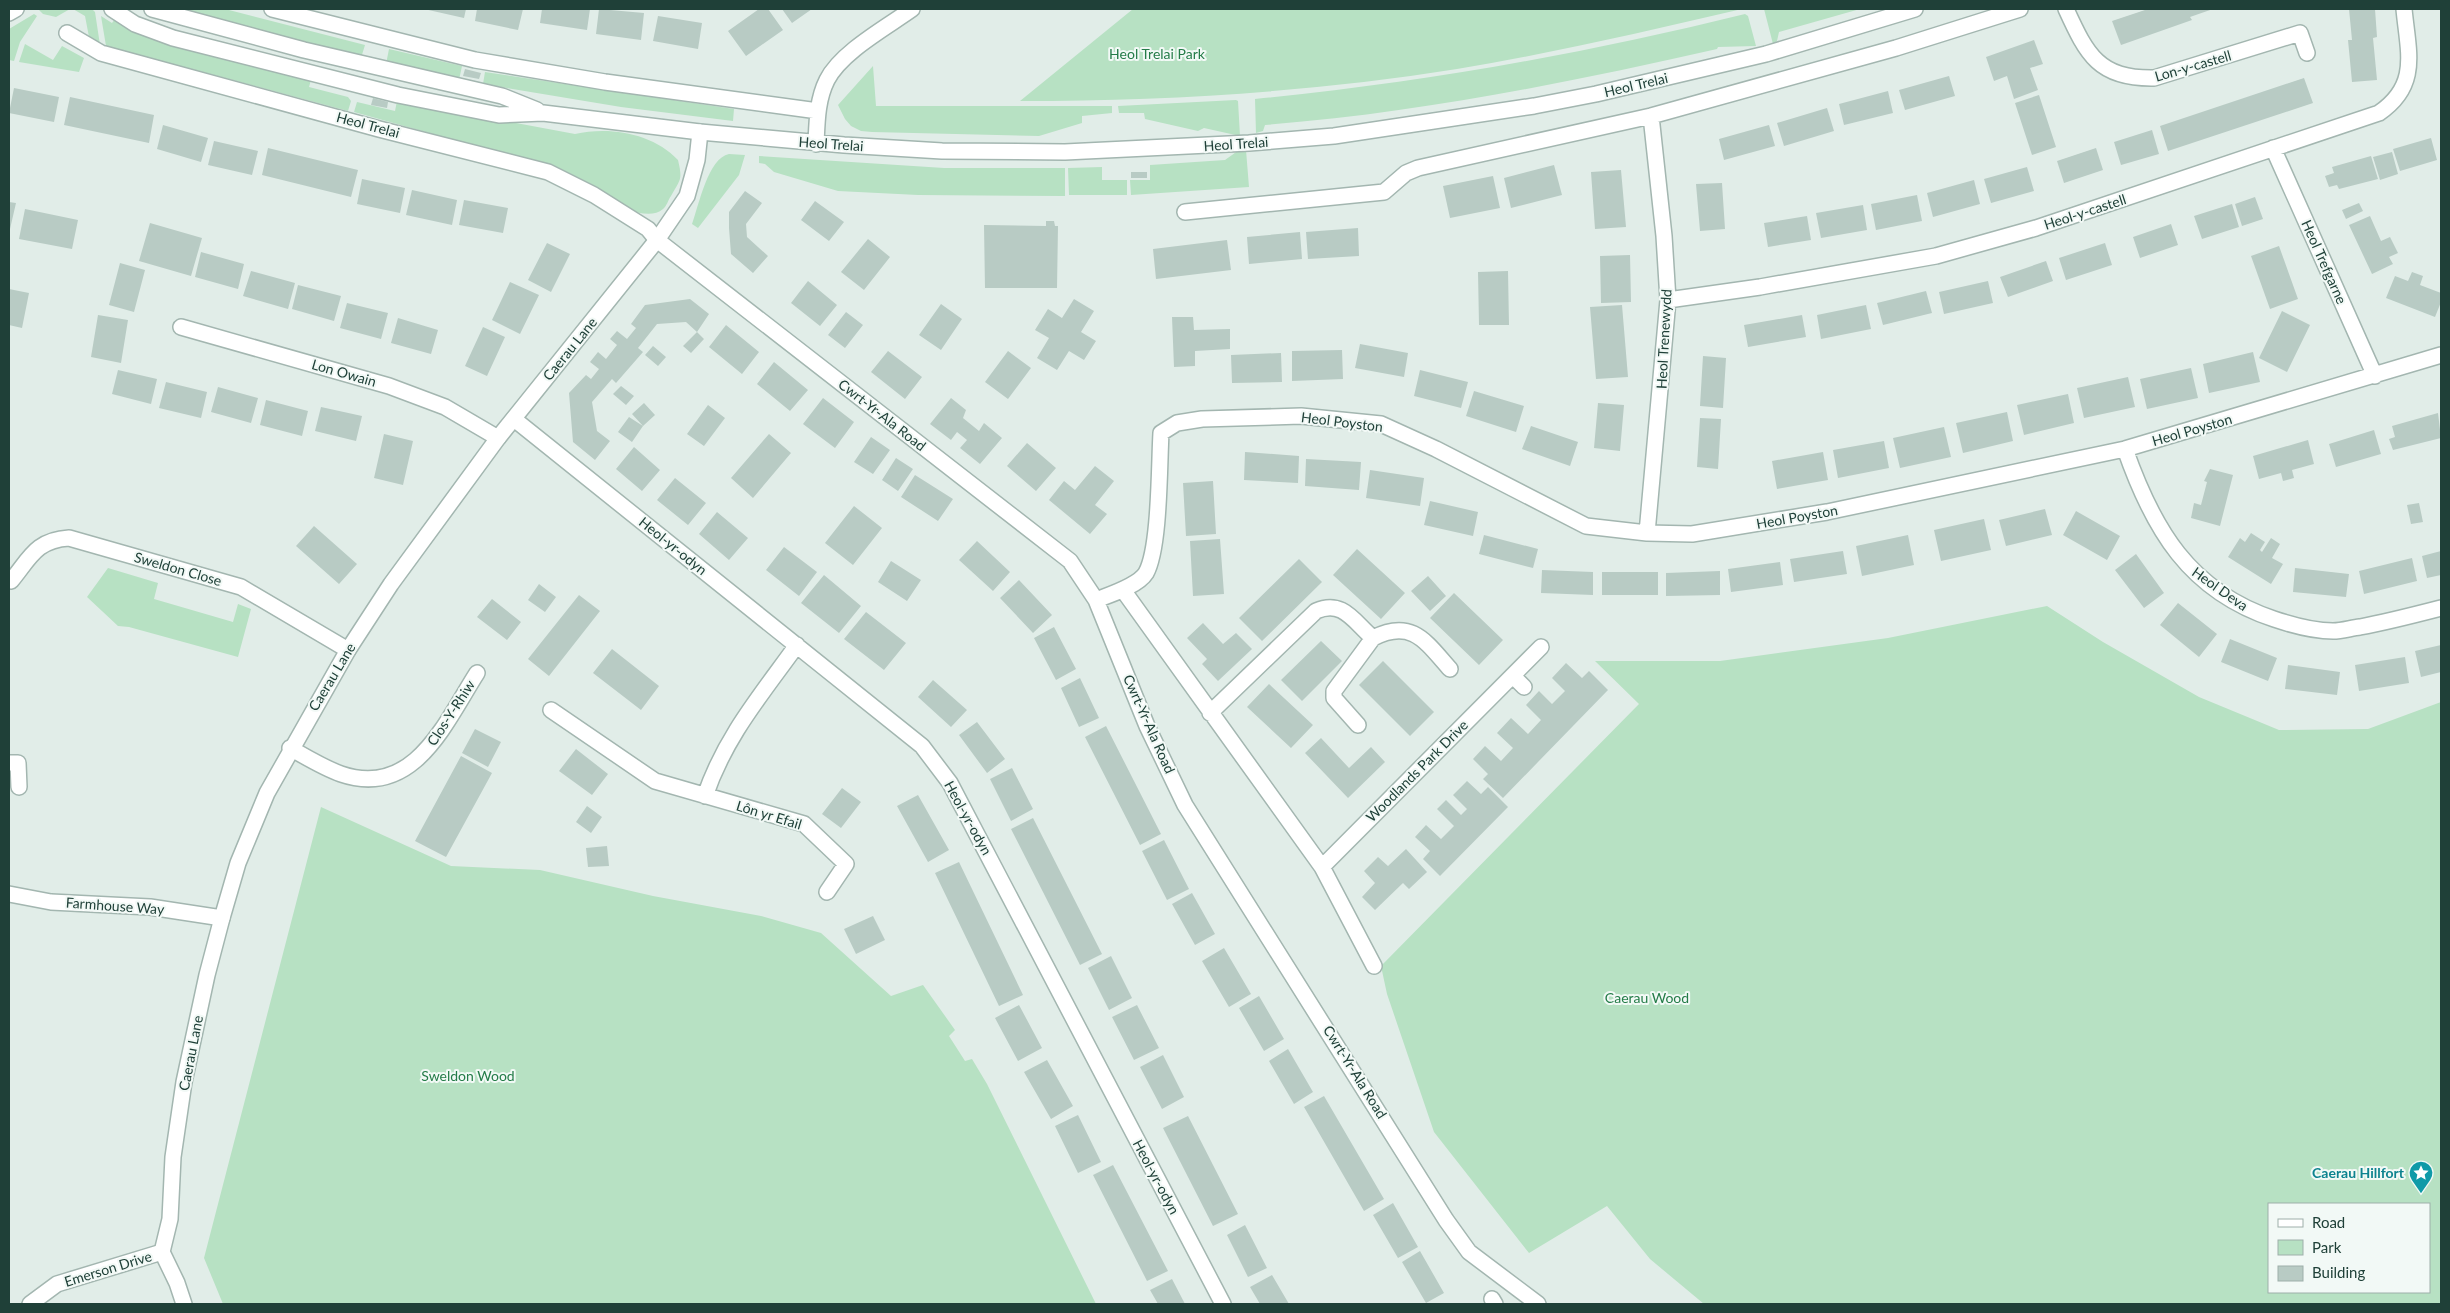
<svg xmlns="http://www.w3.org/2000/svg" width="2450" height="1313" font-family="Lato,sans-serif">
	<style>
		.green { fill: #b7e1c3; fill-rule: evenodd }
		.building { fill: #b8cbc4 }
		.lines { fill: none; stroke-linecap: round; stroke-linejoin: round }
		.minor-casing { stroke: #a3b6b0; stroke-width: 18 }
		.tertiary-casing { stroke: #a3b6b0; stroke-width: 18 }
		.minor { stroke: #fff; stroke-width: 15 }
		.tertiary { stroke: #fff; stroke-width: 15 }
		.labels { text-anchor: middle; stroke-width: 4; stroke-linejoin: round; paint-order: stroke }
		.park-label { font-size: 14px; fill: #247c48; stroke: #f2f9f6 }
		.street-label { font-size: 14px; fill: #1f4038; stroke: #f2f9f6 }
		.culture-label { font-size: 14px; font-weight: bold; fill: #0d838f; stroke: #f2f9f6; text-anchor: end }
	</style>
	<rect width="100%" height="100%" fill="#e1ede8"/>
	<path class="green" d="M41,9H70L56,17L43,14L39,10Z
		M73,9H92L95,12L100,45L89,37L85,16Z
		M172,9H225L365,45L361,58Z
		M1133,9H1742C1648,31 1553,53 1457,69C1313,92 1167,101 1020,101Z
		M1764,9H1860L1779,32L1777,41L1773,44Z
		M34,14L37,16L20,42L14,61L9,60V29Z
		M1745,14L1748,16L1756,46L1718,47L1717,49C1567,83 1418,113 1265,125L1263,131L1256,133L1255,99C1421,83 1583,54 1745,14Z
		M101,16L112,23L115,19L311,80L309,87L348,97L351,101L348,111L106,46Z
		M25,44L53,60L62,46L84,58L79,72L19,62Z
		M389,49L462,66L459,80L386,64Z
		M873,66L876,106H1112V113L1082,116V123L1039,136L872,132L861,131L851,126L845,119L838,105Z
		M485,72L734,109L733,121L621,107L483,84Z
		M1236,100L1238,101L1240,136L1204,128L1198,131L1145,119L1144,113H1119L1118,106Z
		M397,101L575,134C609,126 653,133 678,160C683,181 680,179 671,196C668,200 667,206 663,209C641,228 583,185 561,173L562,170L354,112L357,102L395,111Z
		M1239,150H1246L1249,187L1131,195L1130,180H1150V165L1225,160Z
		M729,154L745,155L739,175L698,228L692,224C699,205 708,158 729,154Z
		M759,156L944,168H1065V196L918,195L838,191L774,172L765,164L759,163Z
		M1102,167V180H1127V195H1069L1068,168Z
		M108,568L158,583L154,599L233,622L238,604L251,609L238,657L129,627L118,626L87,597Z
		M2047,606L2103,642L2199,697L2279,730L2368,729L2441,702V1304H1704L1650,1259L1607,1206L1529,1253L1434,1132L1387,994L1381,966L1639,704L1595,661H1720L1888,638ZM2269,1204H2429V1292H2269Z
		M321,807L451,866L540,870L653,896L761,916L821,933L891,996L923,985L955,1030L949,1036L965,1061L972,1059L987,1084L1096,1304H223L204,1258Z"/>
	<path class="building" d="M424,9H466L464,18Z
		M477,9H523L518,30L475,21Z
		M542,9H590L587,30L540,23Z
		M599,9L644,13L641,40L596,34Z
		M759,9H768L783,30L746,56L728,31Z
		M782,9H812L792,23Z
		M2148,9H2213L2190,17L2192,20L2121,45L2112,21Z
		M2349,9H2375L2377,37L2373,38L2377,80L2352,82L2348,40H2352Z
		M658,16L702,23L698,49L653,41Z
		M2034,40L2043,64L2030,68L2038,90L2014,99L2007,76L1994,81L1986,57Z
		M465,69L481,73L479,79L463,76Z
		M1949,76L1955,96L1905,110L1899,90Z
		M2304,78L2313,103L2168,151L2160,126Z
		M14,88L59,97L54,122L9,113Z
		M1888,91L1893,113L1844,125L1839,104Z
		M2039,95L2056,147L2032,155L2015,103Z
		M70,97L154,115L149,143L64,125Z
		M373,98L388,102L387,108L371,105Z
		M1827,108L1834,131L1784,146L1777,123Z
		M163,125L208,138L201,162L157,149Z
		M1769,125L1775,146L1724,160L1719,139Z
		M2152,130L2159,154L2121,165L2114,142Z
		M2431,138L2437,160L2400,171L2393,149Z
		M214,141L258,151L252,175L208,165Z
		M268,148L358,170L351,197L262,175Z
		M2096,148L2103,170L2064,183L2057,161Z
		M2392,152L2398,174L2380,180L2373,157Z
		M2371,156L2378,179L2339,189L2337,185L2329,187L2325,176L2334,173L2332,167Z
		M1554,165L1562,195L1511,208L1504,178Z
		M2027,167L2034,191L1991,203L1984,179Z
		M1621,170L1626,227L1595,229L1591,172Z
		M1131,172H1147V178H1131Z
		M1493,176L1500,208L1450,218L1443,186Z
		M362,179L405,188L400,213L357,204Z
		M1974,180L1980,204L1933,217L1927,193Z
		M1722,183L1725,229L1700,231L1696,184Z
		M412,190L457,200L452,225L406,215Z
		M745,191L762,203L746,224L747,237L768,256L753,273L731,254L729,228V212Z
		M1917,195L1922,221L1876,230L1871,204Z
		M2255,197L2263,219L2242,226L2235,204Z
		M464,200L508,208L503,233L459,225Z
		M815,201L844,222L829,241L801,220Z
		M9,202L16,203L10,229L9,228Z
		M2359,203L2363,211L2346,219L2342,210Z
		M2232,204L2239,227L2202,239L2194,216Z
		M1863,205L1867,230L1821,238L1816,213Z
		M25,209L78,220L72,249L19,239Z
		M1807,216L1811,240L1768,247L1764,223Z
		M2370,216L2381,241L2390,237L2398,253L2389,257L2393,264L2372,274L2349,225Z
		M1046,221H1054L1055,226H1058L1057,288H985L984,225L1046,226Z
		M150,223L202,238L191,276L139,261Z
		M2171,224L2178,245L2140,258L2133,237Z
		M1358,228L1359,256L1308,259L1306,232Z
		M1300,232L1302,259L1249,264L1247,237Z
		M868,239L890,257L864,290L841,272Z
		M1227,240L1231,270L1156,279L1153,249Z
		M547,243L570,254L551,292L528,280Z
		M2105,243L2112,265L2066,280L2059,258Z
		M2279,246L2298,299L2270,309L2251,256Z
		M201,252L244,264L238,289L195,277Z
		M1630,255L1631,302L1601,303L1600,256Z
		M2046,261L2053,281L2008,297L2000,277Z
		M120,263L145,270L134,312L109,305Z
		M251,271L295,283L288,309L243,296Z
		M1508,271L1509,325H1479L1478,272Z
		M2412,272L2423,276L2420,285L2441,293V302L2435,317L2386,298L2395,276L2408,281Z
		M808,281L837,305L820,326L791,303Z
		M1988,281L1993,303L1944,314L1939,292Z
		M510,282L539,295L520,334L492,320Z
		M298,285L341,296L334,321L292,309Z
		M9,289L29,293L22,328L9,325Z
		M1926,291L1932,313L1883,325L1877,303Z
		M690,299L709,314L697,332L704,339L691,353L683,346L697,332L686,322L657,324L638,348L643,352L616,383L612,379L592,402L597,431L610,441L595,460L573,442L569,393L586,375L591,379L599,369L590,362L598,352L606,359L617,345L610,339L617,331L627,339L636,328L631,324L645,305Z
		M1074,299L1094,311L1081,332L1096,341L1084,360L1069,351L1057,370L1037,358L1049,338L1035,330L1048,309L1062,318Z
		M347,303L388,313L381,339L340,328Z
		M941,304L962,319L941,350L919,335Z
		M1622,305L1628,377L1596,379L1590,307Z
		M1866,305L1871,329L1821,339L1817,315Z
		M2282,311L2310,325L2287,372L2259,358Z
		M846,312L863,325L845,348L828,335Z
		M98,315L128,320L121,363L91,357Z
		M1802,315L1806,337L1748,347L1744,325Z
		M1172,317H1193L1194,330L1230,329V349L1195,351V366L1174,367Z
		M398,318L438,330L431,354L391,343Z
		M726,325L759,352L742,374L709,347Z
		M483,327L505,337L487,376L465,366Z
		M1360,344L1408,353L1404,377L1355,368Z
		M653,346L666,357L658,366L645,355Z
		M1342,350L1343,379L1292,381V351Z
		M888,351L922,377L905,399L871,372Z
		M1008,351L1031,368L1008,399L985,382Z
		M2253,352L2260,382L2209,393L2203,364Z
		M1281,353L1282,382L1232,383L1231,355Z
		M1703,356L1726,358L1723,408L1700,406Z
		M774,362L808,390L790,411L757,384Z
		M2191,368L2198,398L2147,409L2140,379Z
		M118,370L157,379L151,404L112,394Z
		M1420,370L1468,382L1461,408L1414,396Z
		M2128,377L2135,407L2084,418L2077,388Z
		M166,382L207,392L201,418L159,408Z
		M621,386L634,396L626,405L613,394Z
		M218,387L258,398L251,423L211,412Z
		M1474,391L1524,406L1516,432L1466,416Z
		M2068,394L2074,423L2024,435L2017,405Z
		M823,398L854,422L835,448L803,424Z
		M951,398L966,410L963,418L979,431L984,423L1002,438L980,464L960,448L967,440L957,432L951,440L930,424Z
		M266,400L308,411L302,436L260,425Z
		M644,403L655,415L643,426L632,414Z
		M1598,403L1624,405L1620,451L1594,448Z
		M708,405L725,418L704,446L687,434Z
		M321,407L362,416L356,441L315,431Z
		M2007,412L2013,441L1963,453L1956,423Z
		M2438,413L2441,438L2393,450L2389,439L2395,437L2392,426Z
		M629,417L643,426L632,442L618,432Z
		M1700,418L1721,419L1718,469L1697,467Z
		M1531,426L1578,442L1570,466L1522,449Z
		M1944,427L1951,457L1900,468L1893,438Z
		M2374,430L2381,454L2336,467L2329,444Z
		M384,434L413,441L403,485L374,478Z
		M769,434L791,453L753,498L731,478Z
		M871,437L890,450L873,474L854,462Z
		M2308,440L2314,464L2292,470L2294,478L2283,481L2281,473L2259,479L2253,456Z
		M1884,441L1889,468L1838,478L1833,450Z
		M1027,443L1056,468L1036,491L1007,466Z
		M634,447L660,470L642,491L616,469Z
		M1245,452L1299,456L1298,483L1244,480Z
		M1823,452L1828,480L1777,489L1772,461Z
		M896,458L913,469L898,491L882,480Z
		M1306,459L1361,462L1359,490L1305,486Z
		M1095,466L1114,481L1095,505L1107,514L1090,534L1049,500L1064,481L1075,490Z
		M2210,469L2233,475L2220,526L2191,518L2194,503L2201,505L2207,482L2204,481Z
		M1370,470L1424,478L1420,506L1366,498Z
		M915,475L953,499L938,521L901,497Z
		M675,478L706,503L688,525L657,500Z
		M1213,481L1216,534L1186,536L1183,483Z
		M1430,501L1478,512L1473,536L1424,525Z
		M2419,503L2423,522L2411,524L2407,505Z
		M854,506L882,528L853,565L825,543Z
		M2045,509L2052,535L2006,546L1999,520Z
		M2076,511L2120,536L2107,560L2063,535Z
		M717,512L748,538L729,560L699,534Z
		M1984,519L1991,550L1941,561L1934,530Z
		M314,526L357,564L339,584L296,546Z
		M2251,533L2265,542L2260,550L2262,552L2271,538L2280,544L2272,558L2283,564L2271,584L2228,557L2240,538L2245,542Z
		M1484,535L1538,549L1533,568L1479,554Z
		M1908,535L1914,565L1862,576L1856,546Z
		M1220,539L1224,594L1193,596L1190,541Z
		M977,541L1010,572L993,591L959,560Z
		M784,547L817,572L799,596L766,570Z
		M1357,549L1405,593L1381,619L1333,575Z
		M1843,551L1847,574L1794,582L1790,559Z
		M2441,551V575L2427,578L2422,556Z
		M2136,554L2164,593L2144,608L2115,570Z
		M2412,558L2417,581L2364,594L2359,571Z
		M1299,559L1322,582L1262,641L1239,618Z
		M891,561L921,580L907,601L878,582Z
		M1780,562L1783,585L1731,592L1728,569Z
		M2295,568L2349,574L2346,597L2293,592Z
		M1542,570L1593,572V595L1541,593Z
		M1720,571V595L1666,596V573Z
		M1602,572H1658V595H1602Z
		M824,575L861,606L839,633L801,603Z
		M1428,576L1446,596L1430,611L1411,591Z
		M1019,580L1052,615L1033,633L1000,598Z
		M539,584L556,597L545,612L528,600Z
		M1454,593L1503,640L1479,665L1430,618Z
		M579,595L600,611L549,676L528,659Z
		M492,599L521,622L507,640L477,617Z
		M2178,603L2217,634L2199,657L2160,625Z
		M866,612L906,643L884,670L844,639Z
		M1203,623L1223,644L1236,633L1252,649L1218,681L1202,664L1207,659L1187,638Z
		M1054,627L1076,669L1056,680L1034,638Z
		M2230,639L2277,658L2268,681L2221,662Z
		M1321,641L1342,661L1302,701L1281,680Z
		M2441,645V672L2421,677L2415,651Z
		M612,649L659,686L641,710L593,673Z
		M2405,657L2409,683L2359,691L2355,665Z
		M1383,661L1434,712L1410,736L1359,685Z
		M1566,663L1582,678L1589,671L1608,690L1503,798L1483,779L1488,774L1473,759L1485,746L1501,761L1513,748L1497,733L1511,718L1528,734L1541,720L1526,705L1539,691L1552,704L1565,691L1552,678Z
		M2288,665L2340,672L2337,695L2285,689Z
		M1080,678L1099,718L1079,727L1061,688Z
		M933,680L967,710L951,727L918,697Z
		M1269,684L1313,725L1291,748L1247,707Z
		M977,722L1005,759L987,773L959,735Z
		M1106,726L1161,834L1140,845L1085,737Z
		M475,729L501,742L488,767L462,753Z
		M1321,738L1349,768L1371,747L1385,762L1348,798L1305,753Z
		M576,749L608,774L592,795L559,771Z
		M461,756L492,773L446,857L415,841Z
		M1012,768L1033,809L1011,821L990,779Z
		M1467,781L1481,794L1488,787L1508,807L1440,876L1423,859L1430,851L1415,837L1426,825L1441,839L1454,826L1437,809L1446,800L1461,815L1467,809L1453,795Z
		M842,788L861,802L841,828L822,814Z
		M918,795L949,850L928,862L897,806Z
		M587,806L602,817L591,833L576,822Z
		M1033,818L1102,954L1080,965L1011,829Z
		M1164,840L1189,889L1167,900L1142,851Z
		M607,846L609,866L588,867L586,848Z
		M1406,849L1427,872L1409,889L1403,883L1375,910L1362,897L1375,883L1364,871L1378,857L1388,866Z
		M959,862L1023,995L999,1006L935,873Z
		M1192,893L1215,934L1195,945L1172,904Z
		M873,916L885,940L856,954L844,929Z
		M1224,948L1251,994L1229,1007L1202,961Z
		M1111,956L1132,998L1109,1010L1088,968Z
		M1259,996L1284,1039L1264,1051L1239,1008Z
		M1019,1005L1042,1048L1018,1061L995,1018Z
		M1137,1005L1159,1048L1134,1060L1112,1017Z
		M1288,1049L1313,1092L1294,1104L1269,1061Z
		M1163,1055L1184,1097L1162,1109L1140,1067Z
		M1047,1060L1073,1106L1051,1119L1024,1072Z
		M1324,1096L1384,1199L1364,1211L1304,1107Z
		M1078,1115L1101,1162L1078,1173L1055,1126Z
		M1188,1116L1238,1214L1213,1226L1163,1128Z
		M1113,1165L1168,1271L1147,1281L1093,1175Z
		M1393,1203L1418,1247L1398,1258L1373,1215Z
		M1245,1225L1267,1268L1248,1277L1227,1235Z
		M1420,1251L1444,1293L1426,1303L1402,1262Z
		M1272,1275L1289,1304H1260L1250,1287Z
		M1172,1279L1185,1304H1158L1150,1290Z"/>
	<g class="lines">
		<defs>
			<path id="minor" d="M112,9L135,24L173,38L398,95L499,115L543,113L700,132L844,145L942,151L1065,152L1249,143L1334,136L1534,106L1596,94L1766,54L1915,9
				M152,9L304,50L502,96L537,110
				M272,9L475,60L605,82L818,111
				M2066,9C2087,55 2099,79 2154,78L2300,33L2307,53
				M9,13L16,9
				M67,33L101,53L379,129L548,172L594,195L648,229L657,240L1070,561L1096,600L1147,726L1185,805L1446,1220L1469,1252L1538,1304
				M816,144C817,122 817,100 827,80C841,52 887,27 912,9
				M2273,148L2375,376
				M1185,212L1384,192L1406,173L1418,168L1651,116L1896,48L2020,9
				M1668,300L1760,287L1936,256L2036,228L2379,113C2420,85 2408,52 2404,9
				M181,327L389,386L445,407L498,438
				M514,419L922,746L950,783L1223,1304
				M2125,449C2153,529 2189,591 2274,619C2292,625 2314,631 2333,631C2342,631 2351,628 2360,627C2387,622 2414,615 2441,608
				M1647,533L1668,300L1664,236L1651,116
				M11,581C30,558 36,540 69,538L241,587L348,650
				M1123,590L1322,867L1374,966
				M1096,600C1109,595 1138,586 1146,573C1160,548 1159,466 1161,433L1177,423L1202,419L1301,416L1381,424L1436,449L1586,526L1647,533L1692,534L1827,512L2125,449L2441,355
				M1373,638C1412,618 1426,642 1450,669
				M1513,676L1524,687
				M551,710L655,781L804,824L846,864L827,892
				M1210,713L1316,611C1343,599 1354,622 1373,638L1334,691V698L1358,725
				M290,748C306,757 324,768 341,774C414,799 445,723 477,673
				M9,763H18L19,787
				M705,796C725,737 761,695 797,645
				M1322,867L1541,647
				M9,894L51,902L150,907L222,918
				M1492,1299L1495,1304
				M30,1304L57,1284L162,1252"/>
			<path id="tertiary" d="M184,1304L177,1283L162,1252L170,1219L173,1157L184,1082L207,975L222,918L238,863L267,793L348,650L391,584L498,438L657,240L687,196L697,160L700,132"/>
		</defs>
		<use href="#minor" class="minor-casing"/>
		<use href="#tertiary" class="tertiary-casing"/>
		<use href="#minor" class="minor"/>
		<use href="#tertiary" class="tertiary"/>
	</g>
	<defs>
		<symbol id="sight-pin" viewBox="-11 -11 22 30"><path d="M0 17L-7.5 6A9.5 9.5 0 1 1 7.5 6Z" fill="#0f9aa8" stroke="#f2f9f6"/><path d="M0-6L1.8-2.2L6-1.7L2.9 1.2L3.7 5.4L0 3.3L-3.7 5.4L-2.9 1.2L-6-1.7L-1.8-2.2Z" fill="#fff"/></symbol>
	</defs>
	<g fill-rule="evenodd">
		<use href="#sight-pin" x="2407" y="1159" width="28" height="38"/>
	</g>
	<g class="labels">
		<g class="park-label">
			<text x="1157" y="59">Heol Trelai Park</text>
			<text x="1647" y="1003">Caerau Wood</text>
			<text x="468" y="1081">Sweldon Wood</text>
		</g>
		<g class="street-label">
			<text transform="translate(2193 66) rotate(-16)" y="5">Lon-y-castell</text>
			<text transform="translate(1636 85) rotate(-13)" y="5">Heol Trelai</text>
			<text transform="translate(368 125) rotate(15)" y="5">Heol Trelai</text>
			<text transform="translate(831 144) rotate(4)" y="5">Heol Trelai</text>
			<text transform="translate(1236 144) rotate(-4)" y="5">Heol Trelai</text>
			<text transform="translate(2085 212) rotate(-18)" y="5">Heol-y-castell</text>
			<text transform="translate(2324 262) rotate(66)" y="5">Heol Trefgarne</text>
			<text transform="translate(1664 339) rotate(-87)" y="5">Heol Trenewydd</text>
			<text transform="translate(570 349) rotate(-51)" y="5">Caerau Lane</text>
			<text transform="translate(344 373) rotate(16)" y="5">Lon Owain</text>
			<text transform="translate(882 415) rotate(38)" y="5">Cwrt-Yr-Ala Road</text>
			<text transform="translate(1342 422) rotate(7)" y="5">Heol Poyston</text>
			<text transform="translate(2192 430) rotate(-16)" y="5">Heol Poyston</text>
			<text transform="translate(1797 517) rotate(-10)" y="5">Heol Poyston</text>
			<text transform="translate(673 546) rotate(39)" y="5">Heol-yr-odyn</text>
			<text transform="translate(178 569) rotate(16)" y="5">Sweldon Close</text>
			<text transform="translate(2220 589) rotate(35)" y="5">Heol Deva</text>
			<text transform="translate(332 677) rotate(-59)" y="5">Caerau Lane</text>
			<text transform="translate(451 713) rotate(-57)" y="5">Clos-Y-Rhiw</text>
			<text transform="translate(1149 724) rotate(66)" y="5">Cwrt-Yr-Ala Road</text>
			<text transform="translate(1417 771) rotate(-45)" y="5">Woodlands Park Drive</text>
			<text transform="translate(769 815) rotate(17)" y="5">Lôn yr Efail</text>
			<text transform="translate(968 818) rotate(61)" y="5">Heol-yr-odyn</text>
			<text transform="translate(115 906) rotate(4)" y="5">Farmhouse Way</text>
			<text transform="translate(191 1053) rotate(-79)" y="5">Caerau Lane</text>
			<text transform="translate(1355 1072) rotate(58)" y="5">Cwrt-Yr-Ala Road</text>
			<text transform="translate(1156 1177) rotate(62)" y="5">Heol-yr-odyn</text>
			<text transform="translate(108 1269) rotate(-17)" y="5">Emerson Drive</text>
		</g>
		<g class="culture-label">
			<text x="2404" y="1178">Caerau Hillfort</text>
		</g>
	</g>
	<rect width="2450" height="1313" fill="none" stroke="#1f4038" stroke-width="20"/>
	<rect x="2268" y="1203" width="162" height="90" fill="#f2f9f6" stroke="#9eafaa"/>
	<rect x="2278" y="1219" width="25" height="8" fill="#ffffff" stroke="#9eafaa"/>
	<text x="2312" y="1228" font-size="15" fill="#1f4038">Road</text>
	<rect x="2278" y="1240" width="25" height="15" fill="#b7e1c3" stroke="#9eafaa"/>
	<text x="2312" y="1253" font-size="15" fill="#1f4038">Park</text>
	<rect x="2278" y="1266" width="25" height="15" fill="#b8cbc4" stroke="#9eafaa"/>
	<text x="2312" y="1278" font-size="15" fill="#1f4038">Building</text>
</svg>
